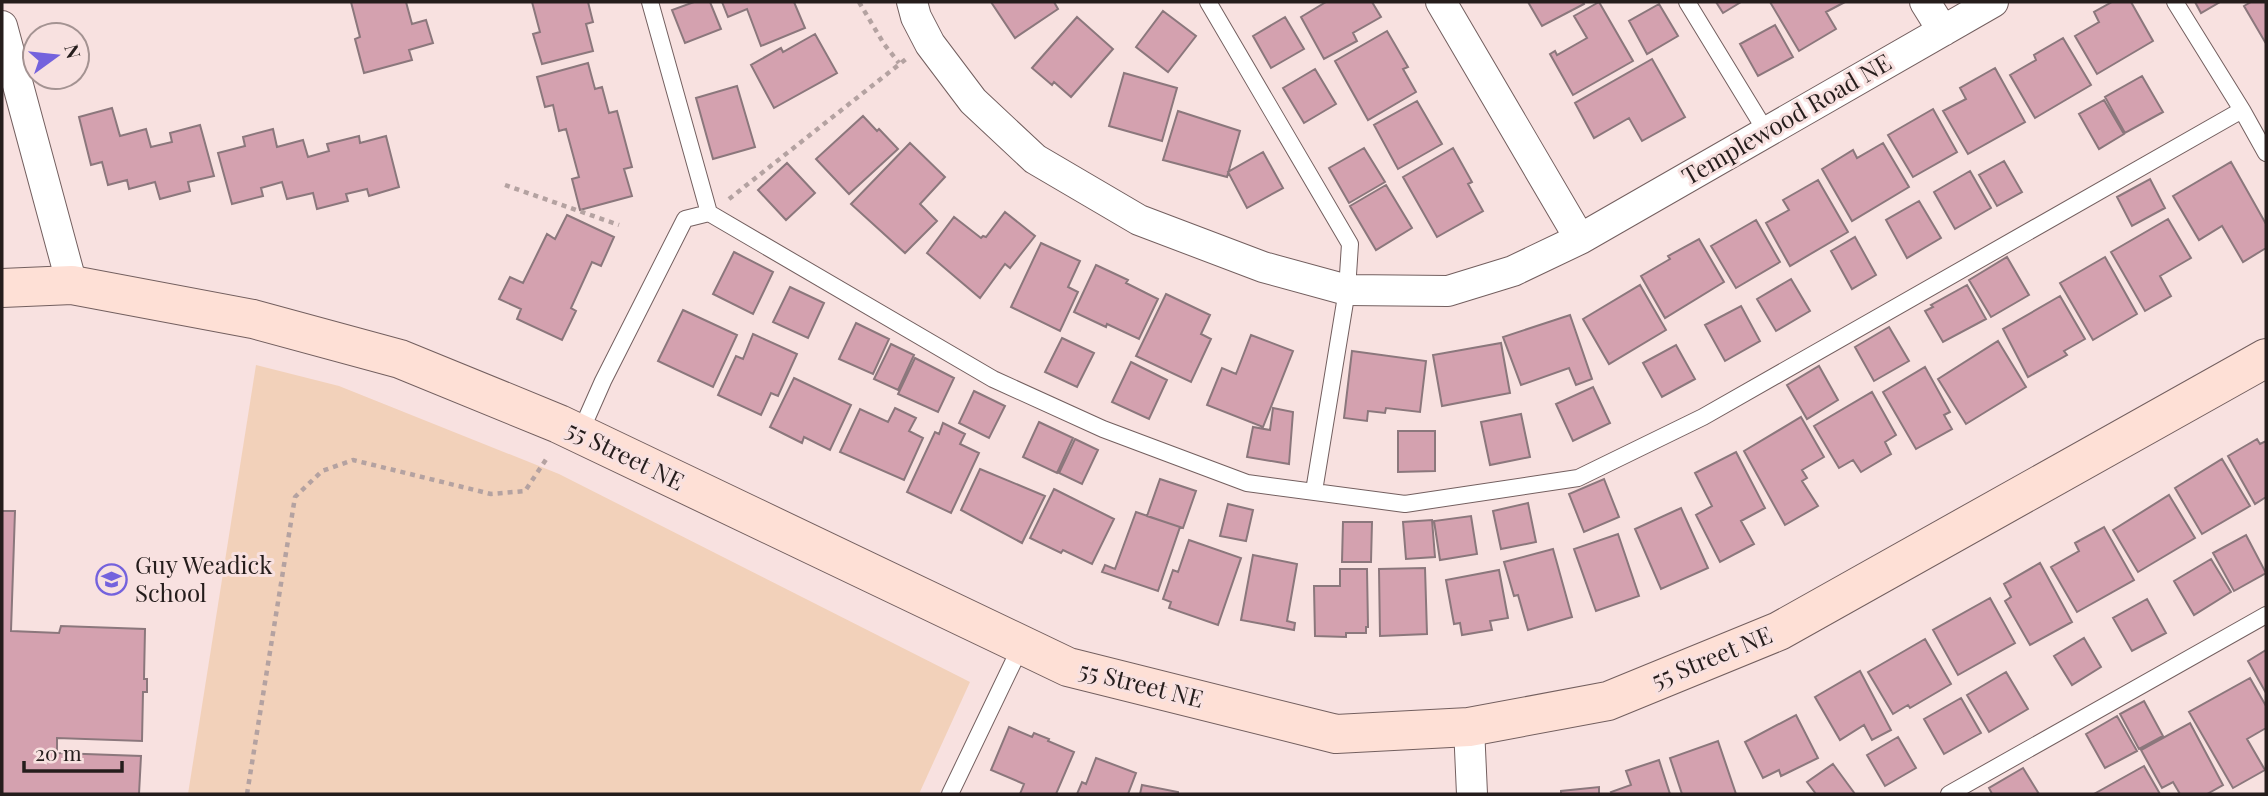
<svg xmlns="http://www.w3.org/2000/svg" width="2268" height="796" font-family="'Playfair Display',serif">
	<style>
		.green { fill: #f2d1ba }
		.building { fill: #d4a1af; stroke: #8b777c; stroke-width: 2 }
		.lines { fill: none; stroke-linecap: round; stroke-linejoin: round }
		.lane-casing { stroke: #735f5f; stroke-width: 18 }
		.street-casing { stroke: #735f5f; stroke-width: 32 }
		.secondary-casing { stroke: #735f5f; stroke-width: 40 }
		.path { stroke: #b4a2a1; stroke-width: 4.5; stroke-dasharray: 5 5; stroke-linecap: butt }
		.lane { stroke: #fff; stroke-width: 16 }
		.street { stroke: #fff; stroke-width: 30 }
		.secondary { stroke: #fee0d6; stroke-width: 38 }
		.labels { text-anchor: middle; stroke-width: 6; stroke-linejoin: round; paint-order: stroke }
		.street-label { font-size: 24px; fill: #251d1c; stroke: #f8e1e0 }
		.poi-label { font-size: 24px; fill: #251d1c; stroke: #f8e1e0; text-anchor: start }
	</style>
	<rect width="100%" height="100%" fill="#f8e1e0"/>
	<path class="green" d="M256,365L339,386L559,474L970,682L919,794H188Z"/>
	<path class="building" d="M351,2H406L412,24L426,20L433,43L409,50L412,60L364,73L355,39L360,37Z
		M532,2H588L593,22L586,24L593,51L542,64L533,34L540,32Z
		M694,2H710L721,29L685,43L672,10Z
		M722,2H794L805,28L761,46L747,9L728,17Z
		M991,2H1054L1058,9L1015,38Z
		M1326,2H1372L1381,17L1353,33L1357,41L1324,59L1301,17Z
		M1528,2H1583L1584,4L1542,26Z
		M1599,2L1633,61L1573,95L1550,54L1555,51L1557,55L1587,38L1574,16Z
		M1716,2H1741L1723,13Z
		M1770,2H1845L1826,12L1836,29L1799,51Z
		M2112,2H2131L2153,41L2097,74L2075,36L2099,22L2094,12Z
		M2195,2H2220L2201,13Z
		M2251,2H2266V41L2265,42L2244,6Z
		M1659,4L1678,36L1647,54L1629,21Z
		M1163,11L1196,36L1168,72L1136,47Z
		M1077,17L1113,49L1071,97L1054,82L1052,85L1032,68Z
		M1285,17L1304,49L1271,68L1253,36Z
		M1775,25L1793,57L1758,76L1740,44Z
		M1387,31L1408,67L1403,69L1416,92L1368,120L1335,61Z
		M815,34L837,73L774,108L751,65L781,48L783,52Z
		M2063,38L2091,85L2035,118L2010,75L2036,60L2034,55Z
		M1652,59L1685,117L1642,141L1629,118L1594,138L1575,103Z
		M588,63L595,89L602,87L609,113L617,111L632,167L624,169L632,196L580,210L572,179L579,177L566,129L559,131L553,105L545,107L537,77Z
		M1995,68L2025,122L1968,154L1943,111L1966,99L1960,88Z
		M1315,69L1336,104L1304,123L1283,88Z
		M1124,73L1177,88L1162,141L1109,126Z
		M2142,76L2163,112L2125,133L2105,97Z
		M737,86L755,147L713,159L696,98Z
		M2104,100L2124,134L2099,149L2079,114Z
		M1417,101L1442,144L1398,169L1374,125Z
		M112,108L120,136L146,129L151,147L172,142L170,133L200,125L214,176L188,182L190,191L160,199L155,182L129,189L127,180L108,185L102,162L91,165L79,117Z
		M1933,109L1957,152L1913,177L1888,135Z
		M1178,111L1240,131L1227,177L1163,160Z
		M863,116L877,131L879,129L898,149L849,194L816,159Z
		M273,129L277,147L303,140L308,157L329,151L327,144L359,136L360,143L386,136L399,187L369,196L367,189L346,194L348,201L317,209L313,193L287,199L282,182L261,188L263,196L232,204L218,153L245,146L243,137Z
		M910,143L945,177L920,204L937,221L905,253L851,204Z
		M1883,143L1909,187L1852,221L1822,169L1853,150L1857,158Z
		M1364,148L1385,182L1349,203L1329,168Z
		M1453,148L1472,182L1468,184L1483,211L1437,237L1403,177Z
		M1263,152L1283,188L1247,208L1228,172Z
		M2004,161L2022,192L1997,206L1979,175Z
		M2231,162L2266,224V248L2243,262L2222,226L2199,240L2173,196Z
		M787,163L815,193L786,220L758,190Z
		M1970,171L1991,208L1955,229L1934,192Z
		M2150,179L2165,208L2132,226L2117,197Z
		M1818,180L1848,232L1790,266L1766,223L1789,210L1783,200Z
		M1386,185L1412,228L1376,250L1350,206Z
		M1919,201L1941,238L1907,258L1886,220Z
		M1005,212L1035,236L1010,268L1005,264L980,298L927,253L954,217L981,238L983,236L986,237Z
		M567,215L614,237L601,266L592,262L571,308L576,311L562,340L517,319L521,309L499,299L510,277L523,283L547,234L555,239Z
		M2168,219L2191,258L2160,276L2171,296L2145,311L2111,252Z
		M1756,220L1780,262L1736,288L1711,246Z
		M1855,237L1876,275L1852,289L1831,251Z
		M1699,239L1724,282L1665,318L1641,276L1670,259L1668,256Z
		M1041,243L1080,261L1068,287L1078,292L1060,331L1011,307Z
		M734,252L773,272L753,314L713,294Z
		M2007,257L2029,295L1991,317L1969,280Z
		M2105,257L2137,314L2093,340L2060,283Z
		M1096,265L1128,280L1126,283L1158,299L1139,339L1107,324L1106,327L1074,312Z
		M1791,279L1810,311L1776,331L1757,299Z
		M1640,285L1666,330L1609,364L1583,319Z
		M1967,285L1986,319L1943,342L1925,311L1933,307L1931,305Z
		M790,287L824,303L808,338L773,322Z
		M1166,294L1210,315L1201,334L1211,339L1191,382L1136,356Z
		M2060,296L2085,339L2064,351L2067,355L2028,377L2003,329Z
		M1741,306L1760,341L1725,361L1705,325Z
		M683,310L737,335L713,387L658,361Z
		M1570,315L1592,379L1576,385L1569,368L1521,385L1503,337Z
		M856,323L889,339L873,374L839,359Z
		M1889,327L1909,361L1874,381L1855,347Z
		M753,334L797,354L778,396L771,393L761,415L718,395L736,356L743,359Z
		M1251,335L1293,351L1263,427L1207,405L1222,368L1236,374Z
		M1062,338L1094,353L1077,387L1045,372Z
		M1998,341L2026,387L1966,424L1938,379Z
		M1501,343L1510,393L1442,406L1433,355Z
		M891,344L914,355L898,390L874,379Z
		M1676,345L1695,379L1662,397L1643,363Z
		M1352,351L1426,361L1420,412L1386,408L1385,413L1368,411L1367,421L1344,418Z
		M915,358L954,378L938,412L898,394Z
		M1131,362L1167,380L1149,419L1112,402Z
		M1819,366L1838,400L1807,419L1787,385Z
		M1925,367L1950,412L1944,415L1952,429L1916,449L1883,392Z
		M794,378L851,405L830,450L804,437L802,443L770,427Z
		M1593,387L1610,423L1573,441L1556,404Z
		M974,391L1005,406L989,438L959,423Z
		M1872,392L1896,435L1885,442L1891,454L1861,472L1853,460L1839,468L1814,426Z
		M895,408L916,418L909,431L923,438L904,480L840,452L860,409L888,422Z
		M1273,408L1293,412L1289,464L1247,457L1253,427L1270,430Z
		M1521,414L1530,457L1490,465L1481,422Z
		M1801,417L1824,457L1802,470L1807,478L1802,481L1818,506L1785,525L1744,451Z
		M1039,422L1073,438L1057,473L1023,457Z
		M943,423L965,434L960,444L979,453L951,513L907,492L935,432L939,434Z
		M1398,431H1435V471L1398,472Z
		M1075,439L1098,450L1082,484L1059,473Z
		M2257,439L2260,444L2266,441V497L2255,504L2228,456Z
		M1736,452L1765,508L1741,521L1754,544L1720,562L1696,515L1712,506L1695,473Z
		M2222,459L2250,506L2202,534L2175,488Z
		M980,469L1045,496L1022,543L961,510Z
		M1160,479L1196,491L1183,528L1147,516Z
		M1604,479L1619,517L1584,532L1569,494Z
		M1054,489L1114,519L1092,564L1063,550L1061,553L1030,538Z
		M2169,495L2195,538L2138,572L2113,530Z
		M1528,503L1536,542L1501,549L1493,511Z
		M1228,504L1253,510L1246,541L1220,536Z
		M1681,508L1708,568L1661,589L1635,529Z
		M2,511H15L11,631L59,633L61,626L145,629L144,679H147V692H143L142,741L57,738V753L141,756L139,794H2Z
		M1136,512L1180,527L1158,591L1102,572L1105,565L1115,569Z
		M1471,516L1477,554L1440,560L1434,521Z
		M1432,520L1435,557L1406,559L1403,522Z
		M1343,522H1372L1371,562H1342Z
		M2104,527L2134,580L2077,612L2051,567L2079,551L2075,543Z
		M1618,534L1639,596L1596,611L1574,549Z
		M2246,535L2266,573L2234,591L2213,553Z
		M1189,540L1241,558L1218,625L1169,608L1171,602L1163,599L1173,570L1178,572Z
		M1553,549L1572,617L1528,630L1518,595L1514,596L1504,562Z
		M1253,555L1297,564L1287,621L1295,623L1294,630L1241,620Z
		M2211,559L2231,592L2194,615L2174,581Z
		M2040,563L2072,622L2030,645L2005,601L2011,597L2004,584Z
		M1425,568L1427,634L1380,636L1379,569Z
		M1340,569H1367L1368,627H1366V633H1346V637L1315,636L1314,586H1340Z
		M1499,570L1508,618L1490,621L1492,630L1462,635L1460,623L1454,624L1446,580Z
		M1990,598L2015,643L1958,675L1933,630Z
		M2147,599L2166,633L2132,651L2113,618Z
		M2084,638L2101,667L2072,685L2054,656Z
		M1925,639L1951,684L1910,708L1908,705L1893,714L1868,672Z
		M2266,650V693L2248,661Z
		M1860,671L1891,730L1872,740L1864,725L1840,740L1815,697Z
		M2006,672L2028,709L1989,732L1967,695Z
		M2250,678L2266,706V728L2247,739L2265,770L2233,788L2189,712Z
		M1961,698L1981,733L1944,754L1924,719Z
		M2144,701L2163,736L2139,749L2120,714Z
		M1796,715L1818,758L1781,776L1779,770L1763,778L1745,742Z
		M2117,716L2137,751L2105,768L2086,734Z
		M2190,723L2223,785L2207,794H2180L2173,782L2162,788L2141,750Z
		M1009,727L1032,737L1034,733L1049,739L1048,741L1074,752L1056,794H1020L1024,784L991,770Z
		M1898,737L1916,768L1885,786L1867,755Z
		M1718,741L1736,794H1682L1670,758Z
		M1096,758L1136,773L1128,794H1077L1082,782L1086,784Z
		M1659,760L1670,794H1612L1611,792L1631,785L1626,771Z
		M1833,764L1855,794H1816L1807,782Z
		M2144,766L2160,794H2094Z
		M2023,768L2039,794H1992L1989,788Z
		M1142,785L1178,792V794H1140Z
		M1599,787V794H1561V791Z"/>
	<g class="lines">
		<defs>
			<path id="lane" d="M650,2L709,213L993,379L1103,429L1247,483L1405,504L1578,478L1703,417L2242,110L2175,2
				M1208,2L1350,244L1347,290L1314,491
				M1687,2L1767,133
				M2242,110L2266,153
				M580,433L603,381L685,219L709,213
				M950,794L1021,646
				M1949,794L2266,615"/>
			<path id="street" d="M912,2L916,17L930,44L973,101L1035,159L1139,220L1263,267L1347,290L1448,291L1513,271L1580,239L1993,2
				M1441,2L1580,239
				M1925,2L1943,31
				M2,26L72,285
				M1469,727L1472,794"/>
			<path id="secondary" d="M2,288L72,285L253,319L400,359L559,424L1068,667L1336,734L1469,727L1608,701L1779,631L2266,358"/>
		</defs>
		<use href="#lane" class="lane-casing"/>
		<use href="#street" class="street-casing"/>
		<use href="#secondary" class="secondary-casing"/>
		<path class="path" d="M859,2L884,44L899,63
			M505,185L619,225
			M729,199L906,59
			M247,794L295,497L322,471L353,460L491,494L525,491L547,458"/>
		<use href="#lane" class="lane"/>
		<use href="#street" class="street"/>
		<use href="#secondary" class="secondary"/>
	</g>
	<defs>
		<symbol id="school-ring" viewBox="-11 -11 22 22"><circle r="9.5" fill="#f8e1e0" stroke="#7462dd" stroke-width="1.5"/><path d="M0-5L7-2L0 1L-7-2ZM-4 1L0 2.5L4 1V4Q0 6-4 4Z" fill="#7462dd"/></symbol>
	</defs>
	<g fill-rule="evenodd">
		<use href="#school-ring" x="94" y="562" width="35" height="35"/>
	</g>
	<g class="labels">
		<g class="street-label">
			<text transform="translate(1787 120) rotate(-30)" y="8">Templewood Road NE</text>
			<text transform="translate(625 456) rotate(26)" y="8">55 Street NE</text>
			<text transform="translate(1712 658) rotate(-22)" y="8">55 Street NE</text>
			<text transform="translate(1141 685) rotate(14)" y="8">55 Street NE</text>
		</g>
		<g class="poi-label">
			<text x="135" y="574">Guy Weadick<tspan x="135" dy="28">School</tspan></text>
		</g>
	</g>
	<rect width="2268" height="796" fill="none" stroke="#251d1c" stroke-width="7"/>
	<g transform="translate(56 56) rotate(75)"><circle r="33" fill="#f8e1e0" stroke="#a49392" stroke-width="2"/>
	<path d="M0-5L12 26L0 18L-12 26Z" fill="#7462dd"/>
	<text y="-10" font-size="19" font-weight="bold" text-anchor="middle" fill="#251d1c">N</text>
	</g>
	<path d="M24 761v10h98v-10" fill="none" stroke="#251d1c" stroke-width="3.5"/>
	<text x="35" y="761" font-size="21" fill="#251d1c" stroke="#f8e1e0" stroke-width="5" paint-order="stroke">20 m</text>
</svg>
